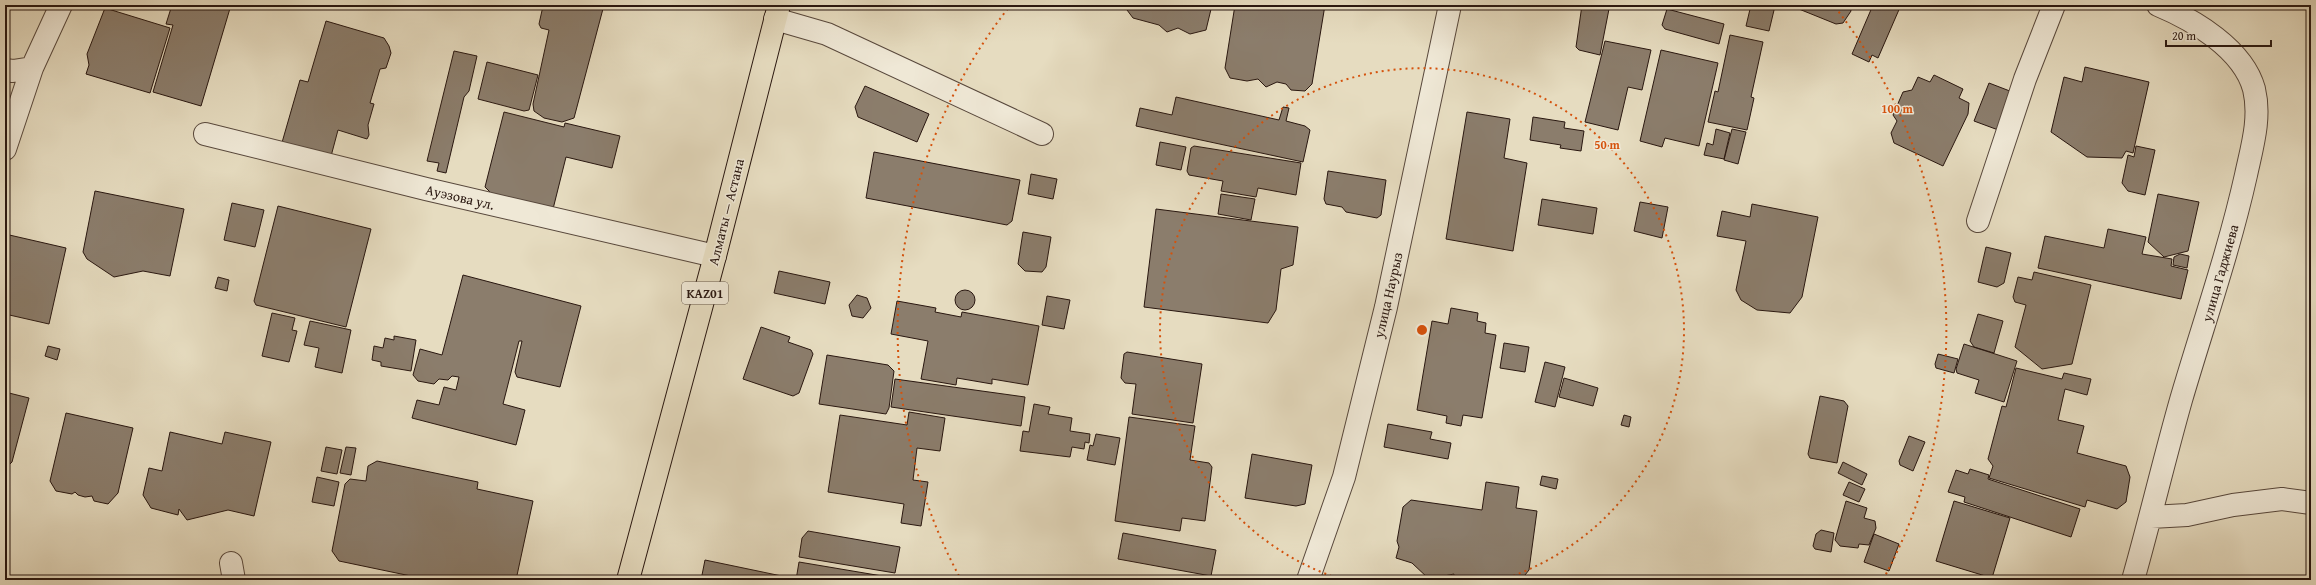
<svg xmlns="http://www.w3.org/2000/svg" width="2316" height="585" font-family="'Gentium Book Plus',serif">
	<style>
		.building { fill: #8b7d6c; stroke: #291710 }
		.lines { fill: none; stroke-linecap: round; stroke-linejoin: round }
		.minor-casing { stroke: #58483c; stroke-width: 24 }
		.trunk-casing { stroke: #291710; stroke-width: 24 }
		.minor { stroke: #efe8d6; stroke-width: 22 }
		.trunk { stroke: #e6dcc0; stroke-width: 22 }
		.ring { fill: none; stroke: #d5520c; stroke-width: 2; stroke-dasharray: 2 4 }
		.labels { text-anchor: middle; stroke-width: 3; stroke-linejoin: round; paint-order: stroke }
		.shield { fill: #efe8d6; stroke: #64564b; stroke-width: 1 }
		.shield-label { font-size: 13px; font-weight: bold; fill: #291710 }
		.street-label { font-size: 14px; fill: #291710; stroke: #efe8d6 }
		.centre { fill: #d5520c; stroke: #efe8d6; stroke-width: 2 }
		.ring-label { font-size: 12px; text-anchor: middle; font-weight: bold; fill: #d5520c; stroke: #efe8d6; stroke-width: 3; stroke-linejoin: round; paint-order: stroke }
	</style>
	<rect width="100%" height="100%" fill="#e6dcc0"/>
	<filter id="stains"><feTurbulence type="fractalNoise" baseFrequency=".005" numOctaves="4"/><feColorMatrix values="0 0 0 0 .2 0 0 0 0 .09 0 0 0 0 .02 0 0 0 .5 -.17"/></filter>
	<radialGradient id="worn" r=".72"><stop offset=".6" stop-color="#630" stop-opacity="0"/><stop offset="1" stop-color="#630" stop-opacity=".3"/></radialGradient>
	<path class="building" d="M172,5H231L201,106L153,92L173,25L166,24Z
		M538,5H604L574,118L562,122L544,118L534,111L533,104L549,30L541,28L539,24L543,6Z
		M1128,5H1212L1206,30L1190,34L1178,28L1167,32L1159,25L1133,18L1127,10Z
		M1235,5H1325L1312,84L1305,91L1291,90L1286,84L1277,82L1266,87L1258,79L1247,81L1230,78L1225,68Z
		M1582,5H1603V8L1609,9L1600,55L1579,50L1576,47Z
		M1751,5L1775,6L1769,31L1746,26Z
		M1789,5H1850L1851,11L1843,23L1836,24Z
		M1873,5H1901L1878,58L1872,55L1869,62L1852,54Z
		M1946,5H1958L1957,9Z
		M105,8L170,28L150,93L86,74L89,65L87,54Z
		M1667,9L1724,24L1719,44L1665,29L1662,25Z
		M326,21L384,38L389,46L391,53L386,68L380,69L370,103L374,104L368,125L369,135L367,139L338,130L330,160L281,146L300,80L308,82Z
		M1730,35L1763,42L1751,97L1754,98L1747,130L1708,122L1715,91L1718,92Z
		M1605,41L1651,50L1642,90L1628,87L1618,130L1585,122Z
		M1661,50L1718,63L1699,146L1665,138L1662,147L1640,141Z
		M454,51L477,56L469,91L464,97L446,173L437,171L439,163L427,161Z
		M487,62L538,75L529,110L524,111L478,99Z
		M2085,67L2149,82L2133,153L2126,151L2122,158L2087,157L2051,132L2064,77L2082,82Z
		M1934,75L1963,89L1959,98L1969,103L1968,114L1943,166L1894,143L1891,133L1897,121L1893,115L1903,92L1912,90L1918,77L1930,82Z
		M1989,83L2015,93L2001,131L1974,121Z
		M865,86L929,114L917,142L858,117L855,107Z
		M1176,97L1279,120L1283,107L1289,108L1286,121L1305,126L1310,130L1303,162L1136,126L1140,108L1172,115Z
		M504,112L564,127L565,123L620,136L612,168L566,157L553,209L492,194L485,187Z
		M1467,112L1510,119L1504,158L1527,163L1513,251L1446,239Z
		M1533,117L1565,122L1564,128L1584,131L1581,151L1560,148L1561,145L1530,140Z
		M1716,129L1730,133L1724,159L1704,155L1707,143L1713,145Z
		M1732,129L1746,132L1738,164L1724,160Z
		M1160,142L1186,147L1181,170L1156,165Z
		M1194,146L1301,163L1296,195L1258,188L1256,197L1221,191L1223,181L1189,175L1187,171L1191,148Z
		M2136,146L2155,150L2145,195L2128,191L2122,183L2128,155L2134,157Z
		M874,152L1020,180L1012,221L1007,225L866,198Z
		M1328,171L1386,180L1381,215L1377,218L1346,212L1342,207L1326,204L1324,199Z
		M1031,174L1057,179L1053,199L1028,194Z
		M95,191L184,209L170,276L143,271L114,277L87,259L83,252Z
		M1221,194L1255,199L1251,220L1218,214Z
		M2158,194L2199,202L2188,251L2164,257L2148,242Z
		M1542,199L1597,208L1593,234L1538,225Z
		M1640,202L1668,207L1662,238L1634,231Z
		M232,203L264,210L255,247L224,240Z
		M1752,204L1818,217L1802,297L1790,313L1757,310L1741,300L1736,290L1746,241L1717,236L1722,211L1750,217Z
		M278,206L371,229L346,327L256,305L254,301Z
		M1156,209L1298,227L1293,265L1281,269L1276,310L1268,323L1144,307Z
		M2108,229L2146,237L2142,254L2172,259L2171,266L2188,270L2181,299L2038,268L2045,236L2104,248Z
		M1023,232L1051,237L1046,267L1042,272L1025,271L1018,264Z
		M5,234L66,248L49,324L5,314Z
		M1986,247L2011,253L2004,283L1997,287L1978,282Z
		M2180,254L2189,256L2187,268L2173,265L2174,257Z
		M779,271L830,282L825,304L774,293Z
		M2034,272L2091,285L2072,364L2042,369L2015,347L2026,305L2015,302L2013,297L2018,277L2032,280Z
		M463,275L581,306L560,387L517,377L515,372L522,341H519L503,404L525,410L516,445L412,418L417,400L439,405L444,387L456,390L459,377L452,376L448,380L439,379L434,384L418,381L413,375L420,349L442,355Z
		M218,277L229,280L227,291L215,288Z
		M955 300a10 10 0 1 1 20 0a10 10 0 1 1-20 0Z
		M857,295L867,298L871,308L863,318L852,316L849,305Z
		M1047,296L1070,300L1064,329L1042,325Z
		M897,301L936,308L935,312L961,317L962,312L1039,326L1028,385L992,379V384L957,378L956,385L921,379L928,341L891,334Z
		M1451,308L1478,313L1477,321L1486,323L1485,333L1496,335L1482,418L1463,415L1461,426L1446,423L1447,416L1417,410L1432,321L1448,324Z
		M272,313L295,318L292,330L297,331L289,362L262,356Z
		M1978,314L2003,321L1994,353L1974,347L1970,341Z
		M310,321L351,330L342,373L315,367L319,348L304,345Z
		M761,327L790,337L788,342L811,350L813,354L799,393L793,396L743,379Z
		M394,336L416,340L411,371L381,366V362L372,360L374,346L383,348L385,338L394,340Z
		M1504,343L1529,347L1525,372L1500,368Z
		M1964,344L2017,361L2004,402L1975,393L1979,380L1957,373L1956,369Z
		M48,346L60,349L57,360L45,356Z
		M1127,352L1202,364L1193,423L1132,414L1136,384L1125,383L1121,378L1124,354Z
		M1938,354L1958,359L1954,373L1936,368L1935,364Z
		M827,355L888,365L894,371L889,408L886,414L819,404Z
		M1545,362L1565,367L1555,407L1535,402Z
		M2016,368L2062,379L2064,373L2091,379L2087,395L2065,389L2058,420L2084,426L2077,453L2126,466L2130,477L2126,502L2117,509L2087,500L2085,507L1989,478L1993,466L1988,459L2002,406L2006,407Z
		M1564,378L1598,388L1593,406L1559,397Z
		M895,379L1025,397L1021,426L891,407Z
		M5,392L29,398L12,462L5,469Z
		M1820,396L1844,401L1848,406L1837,463L1810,458L1808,454Z
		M1034,404L1050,407L1048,414L1072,418L1070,431L1090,434L1089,443L1085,442L1084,449L1072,447L1070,457L1020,451L1023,431L1029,432Z
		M909,412L945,418L940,451L917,448L913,480L928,482L921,526L901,523L904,504L828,492L840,415L907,425Z
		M66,413L133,428L118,493L108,504L94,501L92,496L85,497L78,495L75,492L72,494L56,491L50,481Z
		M1624,415L1631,417L1629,427L1621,425Z
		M1129,417L1195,426L1190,460L1209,463L1212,467L1205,521L1182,518L1180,531L1115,521Z
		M1388,424L1432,432L1430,439L1451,443L1448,459L1384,447Z
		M170,432L222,444L225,432L271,442L254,516L228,510L187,520L179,509L178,515L151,508L143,495L149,468L162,471Z
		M1096,434L1120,438L1115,465L1087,460L1090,445L1093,446Z
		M1909,436L1925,442L1913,471L1900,465L1899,461Z
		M326,447L342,450L337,474L321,471Z
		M346,447L356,448L351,475L340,473Z
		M1252,454L1312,465L1305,504L1296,506L1245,498Z
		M377,461L478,482L477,489L533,501L516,580H430L339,561L332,551L345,484L350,479L366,481L368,466Z
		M1843,462L1867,474L1862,485L1838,473Z
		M1970,469L1989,475L1988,479L2080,509L2071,537L1964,502L1965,497L1948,492L1956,470L1968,474Z
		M1542,476L1558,479L1556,489L1540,485Z
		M317,477L339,482L334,506L312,502Z
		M1486,482L1519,487L1516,508L1537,511L1529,570L1521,580H1453L1454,574L1429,579L1412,563L1396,558L1399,547L1397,541L1403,507L1411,500L1482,510Z
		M1849,482L1865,489L1859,502L1843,495Z
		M1846,501L1867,508L1864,518L1875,521L1876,528L1869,545L1859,544L1858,548L1840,546L1835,540Z
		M1954,501L2010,518L1992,578L1936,561Z
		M1821,530L1834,533L1831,552L1815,549L1813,546L1816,534Z
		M808,531L900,547L895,573L799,557L802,538Z
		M1123,533L1216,550L1211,576L1118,559Z
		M1874,534L1899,544L1889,571L1864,562Z
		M705,560L796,579L701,580Z
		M799,562L894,578L895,580H796Z
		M1596,577L1613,580H1596Z"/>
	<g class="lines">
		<defs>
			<path id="minor" d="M775,19L827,34L1042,134
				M5,70L13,71L32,68
				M205,134L426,189L715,256
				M5,149L32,68L61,5
				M1978,221L2025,79L2054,5
				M2151,517L2187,515L2233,505L2282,499L2311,503
				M231,563L234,580
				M1308,580L1344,477L1386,307L1450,5
				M2133,580C2150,520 2164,460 2181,400C2203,325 2229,251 2246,175C2252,147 2261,118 2254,89C2243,49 2194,20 2158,5"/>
			<path id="trunk" d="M628,580L715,256L779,5"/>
		</defs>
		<use href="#minor" class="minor-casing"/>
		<use href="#trunk" class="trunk-casing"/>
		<use href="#minor" class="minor"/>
		<use href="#trunk" class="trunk"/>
	</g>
	<g class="ring">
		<path d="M1343 580A262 262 0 1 1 1501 580"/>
		<path d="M959 576A524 524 0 0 1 1009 7M1835 7A524 524 0 0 1 1885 576"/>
	</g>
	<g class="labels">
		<rect class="shield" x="682" y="282" width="46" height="22" rx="3"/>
		<g class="shield-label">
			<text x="705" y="298">KАZ01</text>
		</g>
		<g class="street-label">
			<text transform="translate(460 197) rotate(13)" y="5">Ауэзова ул.</text>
			<text transform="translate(726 212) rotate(-76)" y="5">Алматы — Астана</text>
			<text transform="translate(2220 273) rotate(-74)" y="5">улица Гаджиева</text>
			<text transform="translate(1388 295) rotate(-77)" y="5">улица Наурыз</text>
		</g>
	</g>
	<circle cx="1422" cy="330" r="6" class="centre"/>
	<g class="ring-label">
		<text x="1897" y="113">100 m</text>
		<text x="1607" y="149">50 m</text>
	</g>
	<rect width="2316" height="585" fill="none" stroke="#e6dcc0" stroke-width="20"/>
	<rect x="6" y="6" width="2304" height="573" fill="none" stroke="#291710" stroke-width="2"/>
	<rect x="10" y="10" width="2296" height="565" fill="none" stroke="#291710"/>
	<path d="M2166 40v6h105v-6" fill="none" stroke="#291710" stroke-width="2"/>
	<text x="2172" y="40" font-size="12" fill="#291710" stroke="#efe8d6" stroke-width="3" paint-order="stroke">20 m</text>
	<rect width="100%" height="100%" filter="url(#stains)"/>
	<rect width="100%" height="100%" fill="url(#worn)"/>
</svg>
